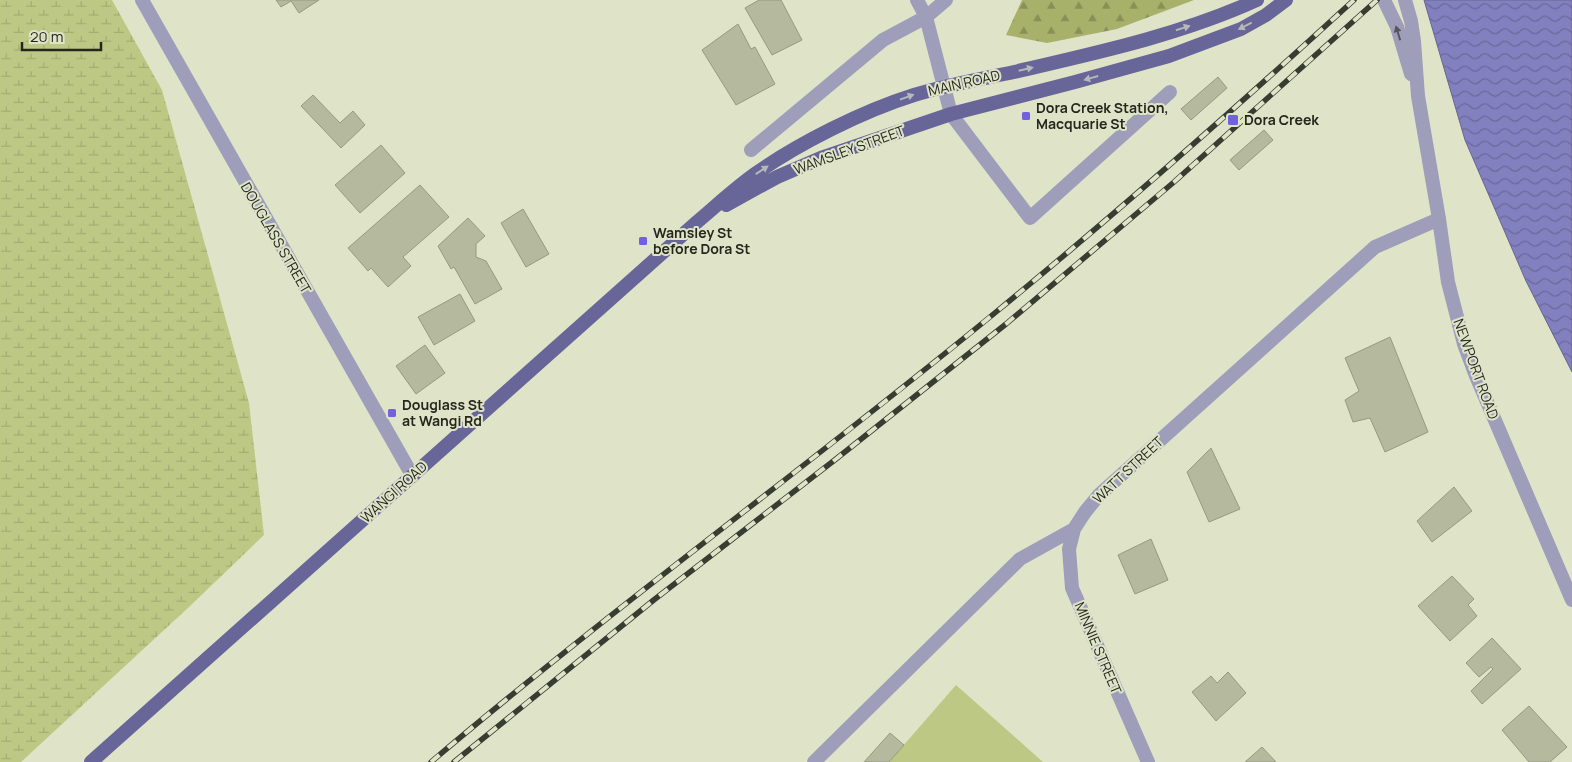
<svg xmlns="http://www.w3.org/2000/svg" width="1572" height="762" font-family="Manrope,sans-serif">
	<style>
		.forest { fill: url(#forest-firs) }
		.wetland { fill: url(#wetland-marsh) }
		.pitch { fill: #bec885 }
		.water { fill: url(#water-waves); stroke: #66658e }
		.building { fill: #b5ba9f; stroke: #959a80 }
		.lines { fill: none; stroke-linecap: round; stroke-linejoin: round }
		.service { stroke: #9e9ebb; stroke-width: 14 }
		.minor { stroke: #9e9ebb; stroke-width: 14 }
		.tertiary { stroke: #9e9ebb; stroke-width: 14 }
		.primary { stroke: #686599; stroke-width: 14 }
		.rail-casing { stroke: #393c30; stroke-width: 5.5 }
		.rail { stroke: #dfe4c8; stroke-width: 4; stroke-dasharray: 11; stroke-linecap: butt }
		.oneway { fill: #b5b8b8 }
		.oneway2 { fill: #55575c }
		.poi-dot { fill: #7261dc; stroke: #dfe4c8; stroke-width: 2 }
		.labels { text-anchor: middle; stroke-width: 4; stroke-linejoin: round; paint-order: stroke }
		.street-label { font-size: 14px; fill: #25271d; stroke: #dfe4c8 }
		.poi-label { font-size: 14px; font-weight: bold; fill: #25271d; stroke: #dfe4c8; text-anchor: start }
	</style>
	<defs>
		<pattern id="forest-firs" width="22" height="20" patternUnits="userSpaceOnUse" patternTransform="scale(1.25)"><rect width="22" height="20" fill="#a7b16a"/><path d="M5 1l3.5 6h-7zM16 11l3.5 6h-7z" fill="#889057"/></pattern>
		<pattern id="wetland-marsh" width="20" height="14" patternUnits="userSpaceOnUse" patternTransform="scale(1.25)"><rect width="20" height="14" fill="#bec885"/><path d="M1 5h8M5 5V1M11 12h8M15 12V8" fill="none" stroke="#a3ac72"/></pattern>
		<pattern id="water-waves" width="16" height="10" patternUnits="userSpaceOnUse" patternTransform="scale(1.25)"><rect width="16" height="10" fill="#8280bf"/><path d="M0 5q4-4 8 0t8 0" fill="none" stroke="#6a699b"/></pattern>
	</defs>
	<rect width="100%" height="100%" fill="#dfe4c8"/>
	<path class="forest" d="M1022,0H1194L1117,29L1047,43L1006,35Z"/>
	<path class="wetland" d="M0,0H112L162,90L249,403L264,535L189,607L21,762H0Z"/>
	<path class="pitch" d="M956,685L1043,762H889Z"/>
	<path class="water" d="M1424,0H1572V372L1526,281L1465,140Z"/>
	<path class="building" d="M276,0H319L299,13L291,1L281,7Z
		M759,0H781L802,40L772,55L745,8Z
		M738,24L751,49L755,47L775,84L736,105L702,50Z
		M1218,77L1227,88L1191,120L1181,109Z
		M313,95L340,123L353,111L365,125L341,148L301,106Z
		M1264,130L1273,140L1239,170L1230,160Z
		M381,145L405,173L360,213L335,185Z
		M420,185L449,217L403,257L411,266L388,287L371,268L368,271L348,248Z
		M523,209L549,254L526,267L501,223Z
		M468,218L485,236L476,244V257L486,261L502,289L475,304L454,267L451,269L438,246Z
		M460,294L475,321L434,345L418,317Z
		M1390,337L1428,432L1385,452L1370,418L1353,422L1345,400L1359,391L1345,358Z
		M425,345L445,373L416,394L396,366Z
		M1211,448L1240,509L1209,522L1187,472Z
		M1454,487L1472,511L1432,542L1417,521Z
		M1151,539L1168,580L1135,594L1118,555Z
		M1452,576L1474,599L1468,605L1477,616L1450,641L1418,606Z
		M1492,638L1521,669L1482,704L1471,691L1493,669L1491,667L1479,677L1466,663Z
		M1228,672L1246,693L1216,721L1192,692L1211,676L1217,683Z
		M1529,706L1567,747L1550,762H1529L1502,730Z
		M890,733L904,745L889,762H864Z
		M1262,747L1276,762H1245Z"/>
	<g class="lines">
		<path class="service" d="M951,114L1030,218L1170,92"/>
		<path class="minor" d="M142,0L412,475
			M751,150L883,40L926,17L917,0
			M1074,529L1069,549L1072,588L1148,762
			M814,762L1020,559L1074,529L1085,512L1099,495L1375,247L1439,219"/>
		<path class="tertiary" d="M946,0L926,17L951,114
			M1384,0L1397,27L1411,74
			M1405,0L1411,21L1414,41L1418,96L1439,219L1448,282L1464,344L1476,376L1572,600"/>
		<path class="primary" d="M726,205L777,177L821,158L951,114L1075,82L1169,56L1241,29L1266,15L1286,0
			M91,762L697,222C716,206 734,189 755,174C799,143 863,111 914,95C946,85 981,79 1014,72C1096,53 1180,35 1257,0"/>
		<defs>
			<path id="rail" d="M431,762C615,606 810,465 996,312C1118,212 1237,107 1354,0
				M454,762L655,599L836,459L1006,324L1174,182L1377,0"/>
		</defs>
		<use href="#rail" class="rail-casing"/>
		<use href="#rail" class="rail"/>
	</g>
	<defs><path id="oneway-solid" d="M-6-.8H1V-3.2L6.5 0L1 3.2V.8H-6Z" transform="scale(1.25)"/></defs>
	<g class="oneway">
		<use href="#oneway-solid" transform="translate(1245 26) rotate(153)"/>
		<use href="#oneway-solid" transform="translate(1183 28) rotate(-18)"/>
		<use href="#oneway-solid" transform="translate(1026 69) rotate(-13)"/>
		<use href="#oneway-solid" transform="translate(1091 78) rotate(164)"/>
		<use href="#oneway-solid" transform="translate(907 97) rotate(-20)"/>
		<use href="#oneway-solid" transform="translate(762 170) rotate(-33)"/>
	</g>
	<use class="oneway2" href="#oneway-solid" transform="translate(1398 33) rotate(-107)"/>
	<g class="poi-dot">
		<rect x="1021" y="111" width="10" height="10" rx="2.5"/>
		<rect x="1227" y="114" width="12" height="12" rx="2.5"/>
		<rect x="638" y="236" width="10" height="10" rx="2.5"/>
		<rect x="387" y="408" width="10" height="10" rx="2.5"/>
	</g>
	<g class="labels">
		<g class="street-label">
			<text transform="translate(964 83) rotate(-13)" y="5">MAIN ROAD</text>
			<text transform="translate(849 150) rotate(-20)" y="5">WAMSLEY STREET</text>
			<text transform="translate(276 238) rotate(60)" y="5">DOUGLASS STREET</text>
			<text transform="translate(1476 369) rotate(70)" y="5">NEWPORT ROAD</text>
			<text transform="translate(1128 470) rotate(-43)" y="5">WATT STREET</text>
			<text transform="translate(394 492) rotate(-42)" y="5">WANGI ROAD</text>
			<text transform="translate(1098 648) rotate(67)" y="5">MINNIE STREET</text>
		</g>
		<g class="poi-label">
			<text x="1036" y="113">Dora Creek Station,<tspan x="1036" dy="16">Macquarie St</tspan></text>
			<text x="1244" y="125">Dora Creek</text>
			<text x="653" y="238">Wamsley St<tspan x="653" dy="16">before Dora St</tspan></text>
			<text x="402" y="410">Douglass St<tspan x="402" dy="16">at Wangi Rd</tspan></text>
		</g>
	</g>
	<path d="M22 42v8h79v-8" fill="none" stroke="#25271d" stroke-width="2.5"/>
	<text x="30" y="42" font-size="15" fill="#25271d" stroke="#dfe4c8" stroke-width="4" paint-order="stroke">20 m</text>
</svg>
